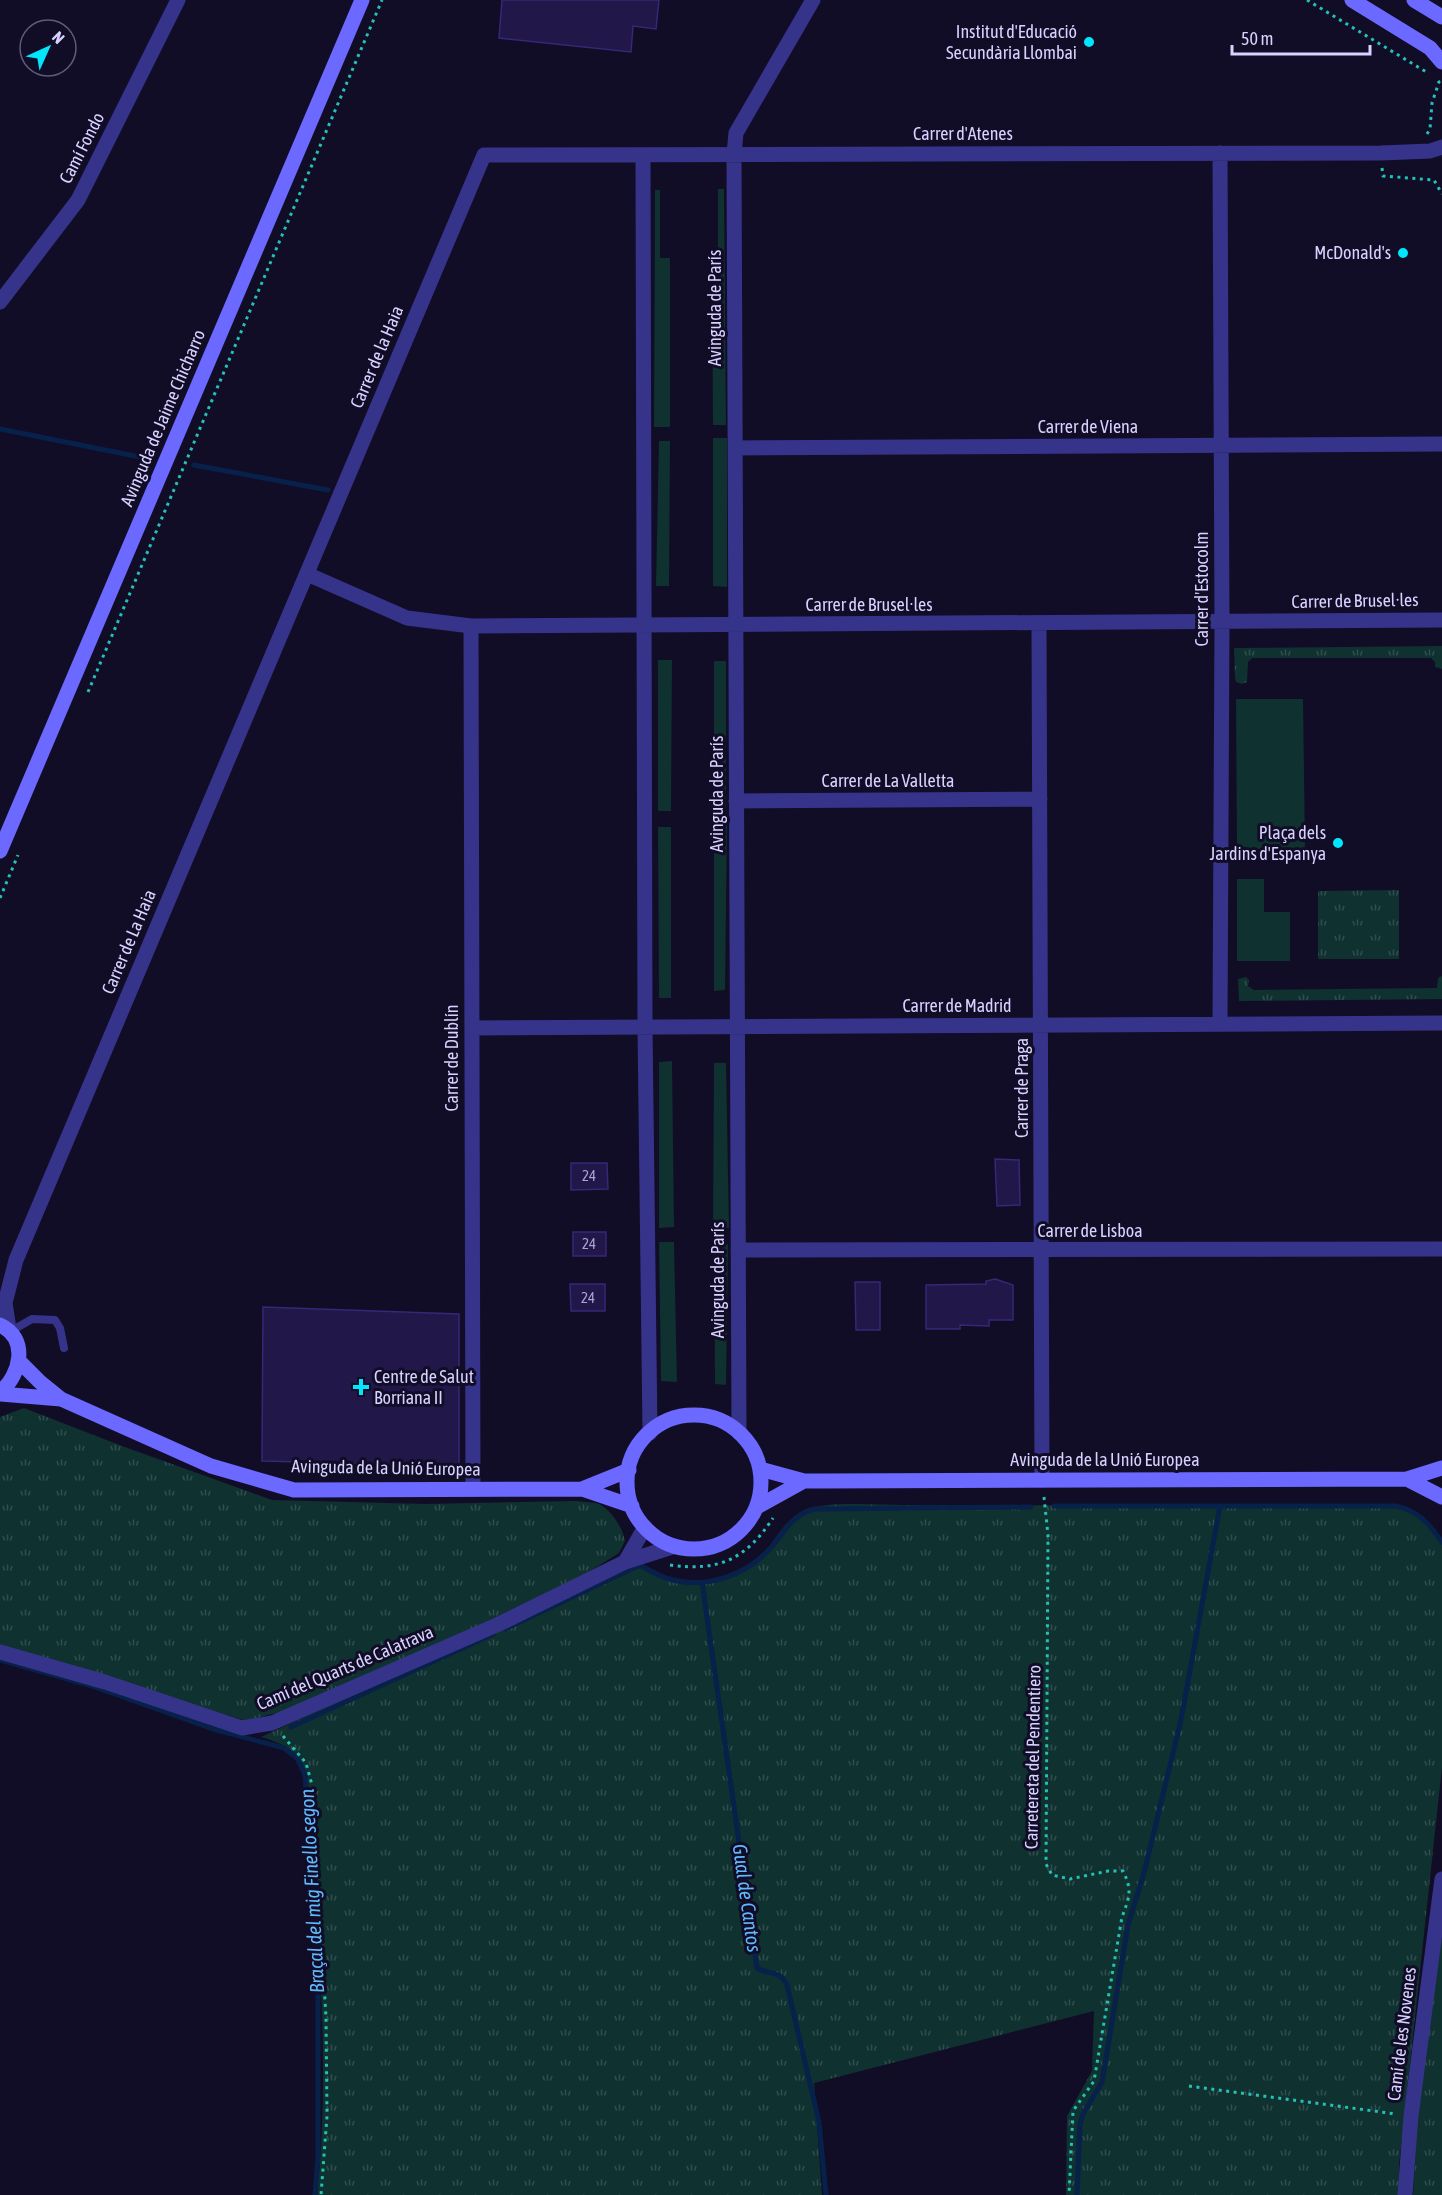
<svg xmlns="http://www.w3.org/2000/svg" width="1442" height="2195" font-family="'Asap Condensed',sans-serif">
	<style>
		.grass { fill: url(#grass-tufts) }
		.green { fill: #0f312f }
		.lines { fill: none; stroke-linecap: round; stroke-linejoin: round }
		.stream { stroke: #07214b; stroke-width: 5 }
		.building { fill: #211749; stroke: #362777; stroke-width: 1.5 }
		.path { stroke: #24c1b6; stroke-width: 3; stroke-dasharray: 3 4.5; stroke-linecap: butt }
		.lane { stroke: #36348a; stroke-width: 8 }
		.street { stroke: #36348a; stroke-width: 15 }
		.secondary { stroke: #6b69ff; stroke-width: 15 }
		.poi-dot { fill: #00e7fd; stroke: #110d27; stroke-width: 2 }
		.labels { text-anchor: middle; stroke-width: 6; stroke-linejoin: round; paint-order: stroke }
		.number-label { font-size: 15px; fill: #aaa3d2 }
		.poi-label { font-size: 18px; fill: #d7d2ff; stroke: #110d27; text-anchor: end }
		.street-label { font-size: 18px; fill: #d7d2ff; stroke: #110d27 }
		.water-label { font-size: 20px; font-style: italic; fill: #60b8ff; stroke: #110d27 }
	</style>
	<defs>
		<pattern id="grass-tufts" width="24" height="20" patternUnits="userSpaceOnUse" patternTransform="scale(1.5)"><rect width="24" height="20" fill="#0f312f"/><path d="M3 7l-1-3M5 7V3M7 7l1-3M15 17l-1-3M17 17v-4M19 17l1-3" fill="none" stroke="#314e4e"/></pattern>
	</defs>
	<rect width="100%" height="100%" fill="#110d27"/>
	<path class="grass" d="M1442,646V669L1435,667V662L1431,658H1252L1248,662L1247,682L1242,684L1236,682L1235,678L1234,648Z
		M1399,890V959H1318V891Z
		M1442,976V999L1239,1001L1238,979L1246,977L1249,980L1248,986L1254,990L1437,988L1438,978Z
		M24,1408L122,1446L272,1500L426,1504L576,1501C583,1502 590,1502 596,1503C610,1507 623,1528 625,1541L619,1553L587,1573L455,1639L284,1711L249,1720H243L0,1645V1417Z
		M900,1505L1396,1506C1418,1510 1429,1523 1442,1541V1767L1399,2165V2195H1066L1067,2116L1092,2071L1094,2011L814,2083L822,2195H317C327,2103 323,2009 317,1917C314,1869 313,1822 307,1775C296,1752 287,1744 261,1737L627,1569L639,1565C649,1569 659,1575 669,1578C702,1589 743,1575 766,1550C778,1536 786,1519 804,1510C824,1501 876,1505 900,1505Z
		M1442,1934V2195H1413L1418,2112Z"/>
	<path class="green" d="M718,189H724L726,425H713L712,259L718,258Z
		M655,190H660V258H670V427H654Z
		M713,438H727V587L713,586Z
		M659,441H670L669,586H656Z
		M658,660H672L671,811H658Z
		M714,661H726V810H714Z
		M1236,699H1303L1305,849H1237Z
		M714,825H727L725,990L714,991Z
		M658,827H671V998H659Z
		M1237,879H1264V912H1290V961H1237Z
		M672,1061L674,1227L659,1228V1062Z
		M714,1063H726L729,1228L713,1229Z
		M659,1242H674L677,1382L661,1381Z
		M714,1244H728L726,1385L715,1384Z"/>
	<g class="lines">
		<path class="stream" d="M0,429L150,459
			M194,465L328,490
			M1054,1506H1396C1418,1510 1430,1525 1442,1542
			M702,1582L757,1968C769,1975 780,1970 787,1985L819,2122L826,2195
			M505,1629L640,1565C649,1570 659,1576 669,1579C708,1590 750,1574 774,1544C787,1528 794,1514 815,1509L1031,1507
			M0,1660L92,1686L213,1729L284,1748L297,1758L305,1775L318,1967V2157L315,2195
			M291,1727L493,1634
			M1077,2195L1080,2124L1083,2114L1102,2082L1128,1925L1144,1873L1181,1720L1220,1506"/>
	</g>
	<path class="building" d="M502,0H659L656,29L633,26L631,52L499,38Z
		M995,1159L1019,1160L1020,1205L997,1206Z
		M571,1163H607L608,1189L571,1190Z
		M573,1232H606V1256H573Z
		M995,1279L1013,1285V1320H989V1326L960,1325V1329H926V1285L986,1284V1281Z
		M855,1282H880V1330H856Z
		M570,1284H605V1311H571Z
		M263,1307L459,1314V1466L262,1461Z"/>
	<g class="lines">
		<path class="path" d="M1307,0L1428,73
			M1427,134L1430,129L1432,103L1439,82L1436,78
			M1382,168L1383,176L1434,180L1442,194
			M88,692L382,0
			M0,898L18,855
			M1044,1497L1048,1535L1046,1864L1052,1875L1070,1879L1108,1871H1123C1133,1891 1129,1898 1122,1917L1094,2081L1073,2111L1069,2195
			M670,1565C719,1572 746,1559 773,1518
			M283,1736L306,1763L312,1785L326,2017L327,2116L321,2195
			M1189,2086L1396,2114"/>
		<path class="lane" d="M11,1331L32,1319L55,1320L60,1328L64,1348"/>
		<path class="street" d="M1220,153L1222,622L1220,1024
			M643,155L645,1027L650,1433
			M0,302L78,200L178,0
			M735,448L1442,444
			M307,574L407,618L471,626L1442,620
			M1039,624L1042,1480
			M471,626L473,1489
			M736,801L1040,799
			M472,1028L1442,1023
			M738,1250L1442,1249
			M9,1329L5,1303L16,1260L484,155L1381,153L1430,151L1442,147
			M739,1433L734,154L736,133L813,0
			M625,1562L645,1527
			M0,1652L105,1682L242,1728L272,1723L499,1624L625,1562L675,1546
			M1405,2195L1411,2116L1442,1879"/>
		<path class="secondary" d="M1352,0L1430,48L1442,62
			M1414,0L1442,17
			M0,851L362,0
			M0,1325C29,1338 21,1375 0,1392
			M19,1361L40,1382L61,1399L211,1466L294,1490L582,1489L632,1506
			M0,1394L61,1399
			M627 1482a67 67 0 1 1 134 0a67 67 0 1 1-134 0Z
			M760,1469L804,1481H821L1407,1479L1442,1468
			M1407,1479L1442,1497
			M582,1489L629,1470
			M757,1507L804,1481"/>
	</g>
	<g class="poi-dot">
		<circle cx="1089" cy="42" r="6"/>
		<circle cx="1403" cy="253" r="6"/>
		<circle cx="1338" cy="843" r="6"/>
		<path d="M358 1378h6v6h6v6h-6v6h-6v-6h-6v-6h6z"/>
	</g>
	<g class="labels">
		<g class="number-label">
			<text x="589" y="1181">24</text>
			<text x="589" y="1249">24</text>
			<text x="588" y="1303">24</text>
		</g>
		<g class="poi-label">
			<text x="1077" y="38">Institut d'Educació<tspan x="1077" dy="21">Secundària Llombai</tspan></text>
			<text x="1391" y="259">McDonald's</text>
			<text x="1326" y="839">Plaça dels<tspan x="1326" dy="21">Jardins d'Espanya</tspan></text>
			<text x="374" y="1383" text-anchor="start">Centre de Salut<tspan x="374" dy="21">Borriana II</tspan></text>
		</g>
		<g class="street-label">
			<text x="963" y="140">Carrer d'Atenes</text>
			<text transform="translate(82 148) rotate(-63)" y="6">Camí Fondo</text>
			<text transform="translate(715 308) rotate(-90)" y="6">Avinguda de París</text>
			<text transform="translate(377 357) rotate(-67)" y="6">Carrer de la Haia</text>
			<text transform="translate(163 418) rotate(-67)" y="6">Avinguda de Jaime Chicharro</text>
			<text x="1088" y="433">Carrer de Viena</text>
			<text transform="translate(1202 589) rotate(-90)" y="6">Carrer d'Estocolm</text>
			<text transform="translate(1355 601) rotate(-1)" y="6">Carrer de Brusel·les</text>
			<text x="869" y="611">Carrer de Brusel·les</text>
			<text x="888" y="787">Carrer de La Valletta</text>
			<text transform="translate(717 794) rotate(-90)" y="6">Avinguda de París</text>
			<text transform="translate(129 942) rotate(-67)" y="6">Carrer de La Haia</text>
			<text x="957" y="1012">Carrer de Madrid</text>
			<text transform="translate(452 1058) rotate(-90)" y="6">Carrer de Dublín</text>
			<text transform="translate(1022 1088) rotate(-90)" y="6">Carrer de Praga</text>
			<text x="1090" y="1237">Carrer de Lisboa</text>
			<text transform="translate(718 1280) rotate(-90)" y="6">Avinguda de París</text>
			<text x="1105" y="1466">Avinguda de la Unió Europea</text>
			<text transform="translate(386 1468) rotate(1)" y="6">Avinguda de la Unió Europea</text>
			<text transform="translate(345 1668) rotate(-23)" y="6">Camí del Quarts de Calatrava</text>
			<text transform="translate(1033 1757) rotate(-89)" y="6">Carretereta del Pendentiero</text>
			<text transform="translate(1402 2034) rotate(-83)" y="6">Camí de les Novenes</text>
		</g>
		<g class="water-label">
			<text transform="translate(312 1891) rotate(-93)" y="7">Braçal del mig Finello segon</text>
			<text transform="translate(747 1898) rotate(82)" y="7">Gual de Cantos</text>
		</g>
	</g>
	<g transform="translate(48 48) rotate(45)"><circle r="28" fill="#110d27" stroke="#605c7d" stroke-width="1.5"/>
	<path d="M0-4.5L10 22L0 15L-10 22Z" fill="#00e7fd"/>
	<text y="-9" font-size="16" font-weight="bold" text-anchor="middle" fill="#d7d2ff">N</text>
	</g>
	<path d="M1232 45v9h138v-9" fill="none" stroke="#d7d2ff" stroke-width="3"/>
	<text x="1241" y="45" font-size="18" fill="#d7d2ff" stroke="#110d27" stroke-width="4.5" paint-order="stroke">50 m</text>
</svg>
